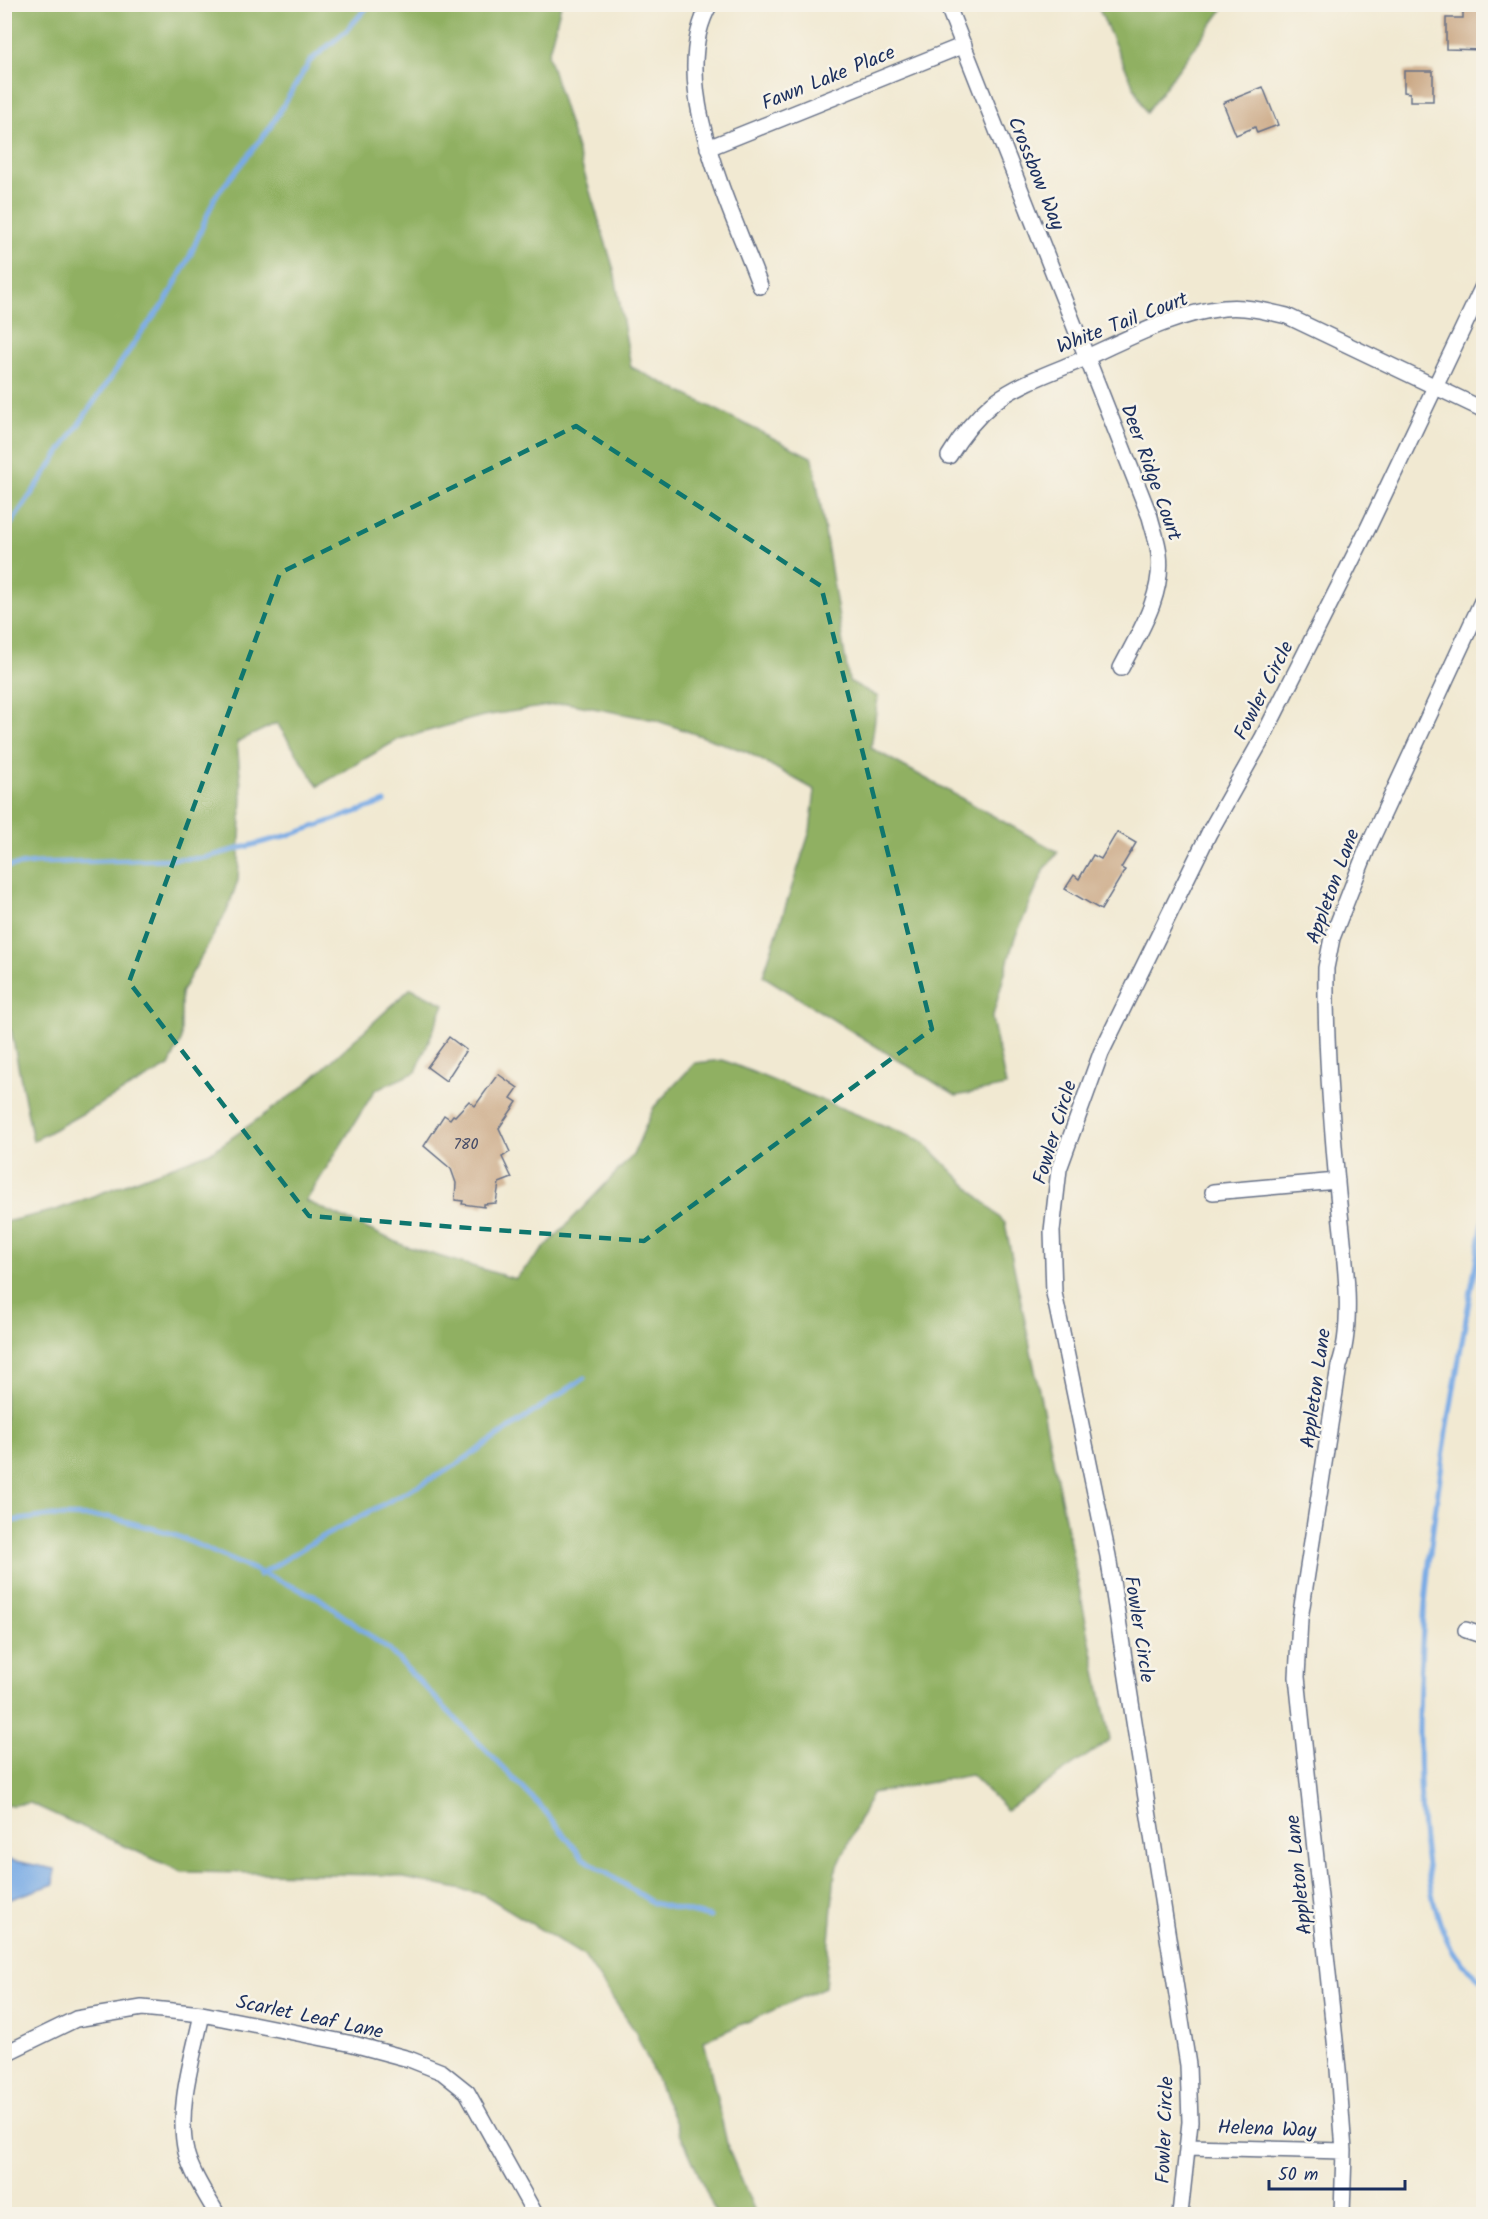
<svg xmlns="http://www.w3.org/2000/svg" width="1488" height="2219" font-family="Kalam,sans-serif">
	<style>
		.forest { fill: #90b062; stroke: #567060; stroke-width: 1.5 }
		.water { fill: #79abe5; stroke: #4a6da2; stroke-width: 1.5 }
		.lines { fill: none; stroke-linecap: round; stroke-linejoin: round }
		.stream { stroke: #79abe5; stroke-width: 5 }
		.building { fill: #caa784 }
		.minor-casing { stroke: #667087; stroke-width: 18 }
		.minor { stroke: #fff; stroke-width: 15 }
		.marked { fill: none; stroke: #0f766e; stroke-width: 4.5; stroke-dasharray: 12 8; stroke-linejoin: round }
		.labels { text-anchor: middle; stroke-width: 5; stroke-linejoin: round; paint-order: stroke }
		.number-label { font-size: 16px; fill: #474d68 }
		.street-label { font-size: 20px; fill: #1b2f5e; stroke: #f7f3e8 }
	</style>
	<rect width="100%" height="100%" fill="#f7f3e8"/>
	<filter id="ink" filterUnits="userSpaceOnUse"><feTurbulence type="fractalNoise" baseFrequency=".0167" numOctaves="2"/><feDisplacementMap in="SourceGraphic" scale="12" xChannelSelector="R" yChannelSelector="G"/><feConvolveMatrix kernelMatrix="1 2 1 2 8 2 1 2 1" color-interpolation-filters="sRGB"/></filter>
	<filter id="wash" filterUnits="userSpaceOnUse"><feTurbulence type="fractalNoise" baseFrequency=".008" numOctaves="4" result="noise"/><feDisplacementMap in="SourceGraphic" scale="24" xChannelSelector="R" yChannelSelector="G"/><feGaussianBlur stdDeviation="1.35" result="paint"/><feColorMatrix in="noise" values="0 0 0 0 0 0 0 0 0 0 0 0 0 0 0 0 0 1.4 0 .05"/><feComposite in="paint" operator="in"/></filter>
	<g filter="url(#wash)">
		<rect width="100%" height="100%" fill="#f1e9d2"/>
		<path class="forest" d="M5,4L561,5L548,55L614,270L631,367L813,458L849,681L878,697L871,748L1058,852L1045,869L1014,940L992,1019L1006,1086L956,1096L763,976L810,831L815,790L747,752L655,720L567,703L483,716L399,739L318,786L277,723L237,742L242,797L238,880L227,911L181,993V1041L169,1066L33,1141L11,1030H4Z
			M1097,5H1226L1146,113Z
			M411,988L444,1004L416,1072L375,1090L306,1201L405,1246L515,1279L633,1155L654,1107L695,1063L723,1060L922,1141L1005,1223L1110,1740L1007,1810L971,1775L872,1793L835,1872L825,1987L704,2041L728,2148L756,2214H716L635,2031L584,1956L483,1894L389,1875L182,1872L30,1803L5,1806V1222L56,1210L213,1151L303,1087Z"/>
		<path class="water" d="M4,1859L55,1869L54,1884L5,1901Z"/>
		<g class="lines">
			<path class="stream" d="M4,534L141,333L166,301L190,256L215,197L269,129L310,61L346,31L370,4
				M4,867L35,863L204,858L293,834L385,802
				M1484,1216C1450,1414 1407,1617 1422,1819C1425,1858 1432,1921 1455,1954C1462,1965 1474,1974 1484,1983
				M4,1522L48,1516L109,1517L170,1533L319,1598L389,1650L543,1809L583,1858L653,1903L710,1917
				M260,1575L313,1542L451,1468L584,1378"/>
		</g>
		<g id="blocks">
			<path class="building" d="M1463,4H1484V50L1446,49V18H1463Z
				M1404,71H1433V101H1410V93L1404,92Z
				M1263,87L1278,125L1257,133L1255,127L1236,135L1223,103Z
				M1117,832L1136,843L1121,868L1125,870L1101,910L1065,889L1074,875L1079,879L1093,855L1101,859Z
				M449,1037L466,1050L446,1081L427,1067Z
				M498,1074L518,1088L511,1098L517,1102L499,1128L510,1152L502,1157L512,1178L499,1183L496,1203L484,1204V1207L462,1204L463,1201L455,1200L456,1183L451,1169L424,1146L444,1115L450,1119L453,1115L455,1116L469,1101L475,1106Z"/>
		</g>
	</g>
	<g filter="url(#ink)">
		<use href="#blocks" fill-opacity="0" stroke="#667087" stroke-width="1.5"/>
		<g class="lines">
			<defs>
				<path id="minor" d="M710,4C665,81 732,209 760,286
					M947,4L1150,517C1153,529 1158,542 1159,554C1164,595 1139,633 1121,668
					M708,148L964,45
					M949,456C961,436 975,418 993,403C1016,385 1047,374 1074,363C1121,342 1173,313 1224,308C1246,306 1266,311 1287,316L1484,410
					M1213,1192L1337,1181
					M1466,1630L1484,1636
					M202,2014C193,2058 176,2107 186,2152C192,2174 206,2195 217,2214
					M4,2054L76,2019L142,2008L202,2014L353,2044L409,2059L442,2072L467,2092L535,2214
					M1188,2147L1344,2151
					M1180,2214L1190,2122L1188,2065L1108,1556L1054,1293L1052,1231L1059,1169L1101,1053L1209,833L1262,739L1369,526L1484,284
					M1342,2214L1344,2151L1338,2069L1297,1677L1300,1619L1339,1366C1357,1318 1341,1235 1337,1183C1331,1112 1325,1039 1326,968L1332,938L1367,849L1484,597"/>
			</defs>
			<use href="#minor" class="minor-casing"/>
			<use href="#minor" class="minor"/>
		</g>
	</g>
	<path class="marked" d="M576,426L821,586L932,1029L644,1241L309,1216L129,982L280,573Z"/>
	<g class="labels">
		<g class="number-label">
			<text x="466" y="1149">780</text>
		</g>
		<g class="street-label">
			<text transform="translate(828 77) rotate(-22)" y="7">Fawn Lake Place</text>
			<text transform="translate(1037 173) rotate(68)" y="7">Crossbow Way</text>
			<text transform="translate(1122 322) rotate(-21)" y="7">White Tail Court</text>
			<text transform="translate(1152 472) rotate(70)" y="7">Deer Ridge Court</text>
			<text transform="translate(1263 690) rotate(-63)" y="7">Fowler Circle</text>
			<text transform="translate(1332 886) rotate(-70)" y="7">Appleton Lane</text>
			<text transform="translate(1054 1132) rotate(-73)" y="7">Fowler Circle</text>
			<text transform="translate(1315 1388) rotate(-82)" y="7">Appleton Lane</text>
			<text transform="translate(1140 1629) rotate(81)" y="7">Fowler Circle</text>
			<text transform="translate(1298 1875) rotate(-96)" y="7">Appleton Lane</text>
			<text transform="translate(310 2016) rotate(12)" y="7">Scarlet Leaf Lane</text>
			<text transform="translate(1267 2128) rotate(2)" y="7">Helena Way</text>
			<text transform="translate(1164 2130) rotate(-88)" y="7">Fowler Circle</text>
		</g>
	</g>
	<rect width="1488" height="2219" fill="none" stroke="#f7f3e8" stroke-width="24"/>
	<path d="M1269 2180v9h136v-9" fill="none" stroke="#1b2f5e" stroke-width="3"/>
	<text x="1278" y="2180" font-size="18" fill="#1b2f5e" stroke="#f7f3e8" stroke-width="4.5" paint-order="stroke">50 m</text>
</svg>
